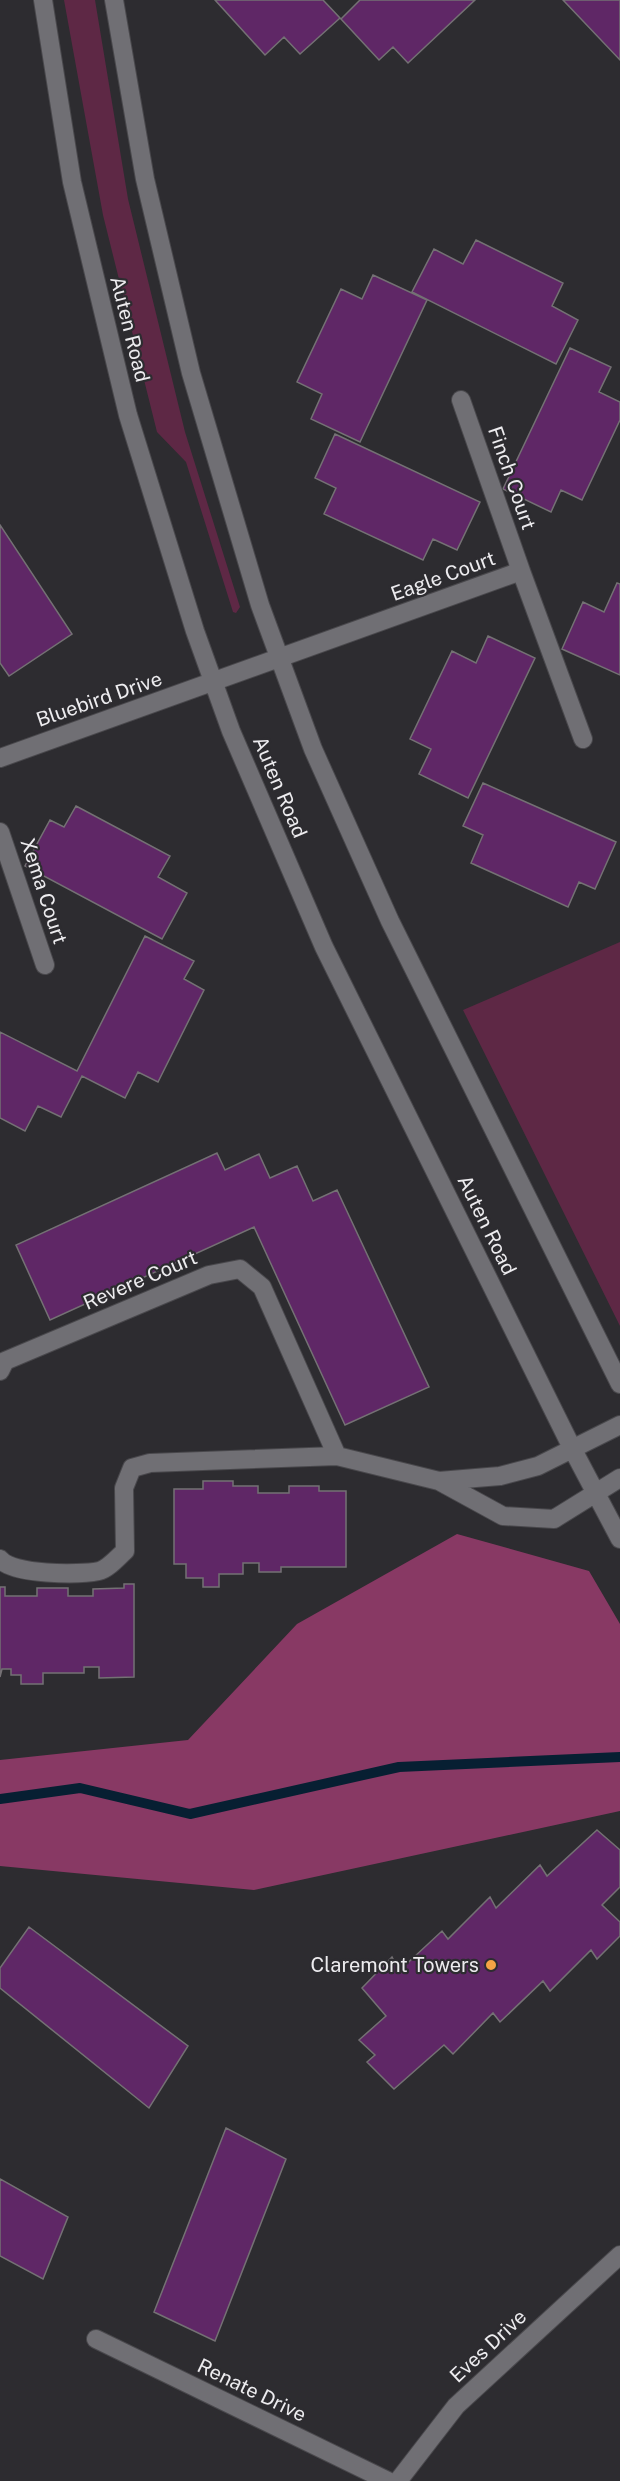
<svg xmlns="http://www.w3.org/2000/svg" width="620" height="2481" font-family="'Public Sans',sans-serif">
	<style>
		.green { fill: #5e2845 }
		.forest { fill: #883964 }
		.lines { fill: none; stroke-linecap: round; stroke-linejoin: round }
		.stream { stroke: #071f32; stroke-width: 10 }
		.building { fill: #5f2766; stroke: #747174; stroke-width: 1.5 }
		.minor-casing { stroke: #49484c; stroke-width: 20 }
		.minor { stroke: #706f74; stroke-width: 18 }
		.poi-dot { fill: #f5a345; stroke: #2d2c30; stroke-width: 2 }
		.labels { text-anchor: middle; stroke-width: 4.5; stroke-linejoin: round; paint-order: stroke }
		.street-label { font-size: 20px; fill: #edecef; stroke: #2d2c30 }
		.poi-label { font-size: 20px; fill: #edecef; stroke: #2d2c30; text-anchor: end }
	</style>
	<rect width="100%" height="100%" fill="#2d2c30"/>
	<path class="green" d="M64,0H95L128,199L185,432L240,607L236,613L233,612L186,462L157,432L103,215Z
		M620,942V1326L463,1010Z"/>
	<path class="forest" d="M457,1534L589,1571L620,1624V1811L254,1890L0,1866V1760L188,1740L297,1624Z"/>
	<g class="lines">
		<path class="stream" d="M0,1799L80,1788L190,1814L399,1767L620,1757"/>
	</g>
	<path class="building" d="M215,0H323L340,18L300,54L284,37L265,55Z
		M360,0H475L408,63L393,47L379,60L341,19Z
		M563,0H620V60Z
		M476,240L563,283L552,306L578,320L556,364L412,292L434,249L463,264Z
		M373,275L427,300L360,442L311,419L322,394L297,382L341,289L362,299Z
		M570,348L611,367L599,392L620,402V420L582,500L561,490L551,512L503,489Z
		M335,434L480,502L457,550L433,539L423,560L324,514L336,488L315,478Z
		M0,525L72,634L9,676L0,663Z
		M617,583L620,584V675L562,649L583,602L604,612Z
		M488,636L535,658L468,798L419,774L431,749L410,739L452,651L476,663Z
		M483,783L616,842L595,889L579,882L568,907L471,863L483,835L463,826Z
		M76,806L170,856L158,877L187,893L162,939L25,866L50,820L64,827Z
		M145,936L194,961L184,979L204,990L158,1082L138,1072L125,1098L82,1076L61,1117L38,1106L25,1131L0,1118V1032L77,1071Z
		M217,1153L225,1170L259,1154L270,1178L297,1166L313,1201L337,1190L429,1387L345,1425L254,1227L50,1320L16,1245Z
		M203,1481H233V1486H258V1493H289V1486H319V1491H346V1567H281V1572H259V1563H243V1574H219V1587H203V1578H186V1564H174V1489H203Z
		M124,1584H134V1677L99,1678V1667H84V1673H43V1684H21V1675H11V1669H2L0,1677V1587H5V1596H37V1588H68V1596H93V1589L124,1588Z
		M597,1830L620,1850V1887L602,1905L620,1922V1936L597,1959L591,1950L550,1991L543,1981L500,2022L493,2013L453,2054L444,2045L394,2089L367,2062L375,2055L359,2040L386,2016L362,1988L392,1957L399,1971L442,1931L448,1939L490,1897L496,1908L540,1865L547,1876Z
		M29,1927L188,2046L149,2108L0,1988V1968Z
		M226,2128L286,2159L215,2341L154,2312Z
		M0,2179L68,2217L43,2279L0,2256Z"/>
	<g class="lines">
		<defs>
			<path id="minor" d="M43,0L72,182L128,415L195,631L231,731L324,947L573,1450L620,1539
				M114,0L145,179L191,373L260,605L313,749L390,921L620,1384
				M461,400L521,571
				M0,758L521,571L583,739
				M0,832L45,965
				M0,1371L5,1361L209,1275L240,1269L262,1287L337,1456
				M439,1481L500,1476L538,1466L620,1425
				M0,1559C12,1575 79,1575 99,1571C108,1569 118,1557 125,1551L124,1488L132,1468L150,1463L337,1456L439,1481L503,1516L554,1519L620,1478
				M96,2339L388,2481
				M398,2481L456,2406L620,2255"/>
		</defs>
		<use href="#minor" class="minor-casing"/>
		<use href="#minor" class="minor"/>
	</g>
	<circle class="poi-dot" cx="491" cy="1965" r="6"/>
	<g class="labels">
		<g class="street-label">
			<text transform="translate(130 329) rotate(76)" y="7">Auten Road</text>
			<text transform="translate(512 478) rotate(71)" y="7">Finch Court</text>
			<text transform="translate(443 576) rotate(-20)" y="7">Eagle Court</text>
			<text transform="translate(99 699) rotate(-19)" y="7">Bluebird Drive</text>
			<text transform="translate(280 787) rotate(67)" y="7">Auten Road</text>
			<text transform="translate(44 891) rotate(72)" y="7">Xema Court</text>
			<text transform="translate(487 1225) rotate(64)" y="7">Auten Road</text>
			<text transform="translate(140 1280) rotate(-23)" y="7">Revere Court</text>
			<text transform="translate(488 2346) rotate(-43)" y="7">Eves Drive</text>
			<text transform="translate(252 2390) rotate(26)" y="7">Renate Drive</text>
		</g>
		<g class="poi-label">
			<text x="479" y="1972">Claremont Towers</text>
		</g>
	</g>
</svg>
